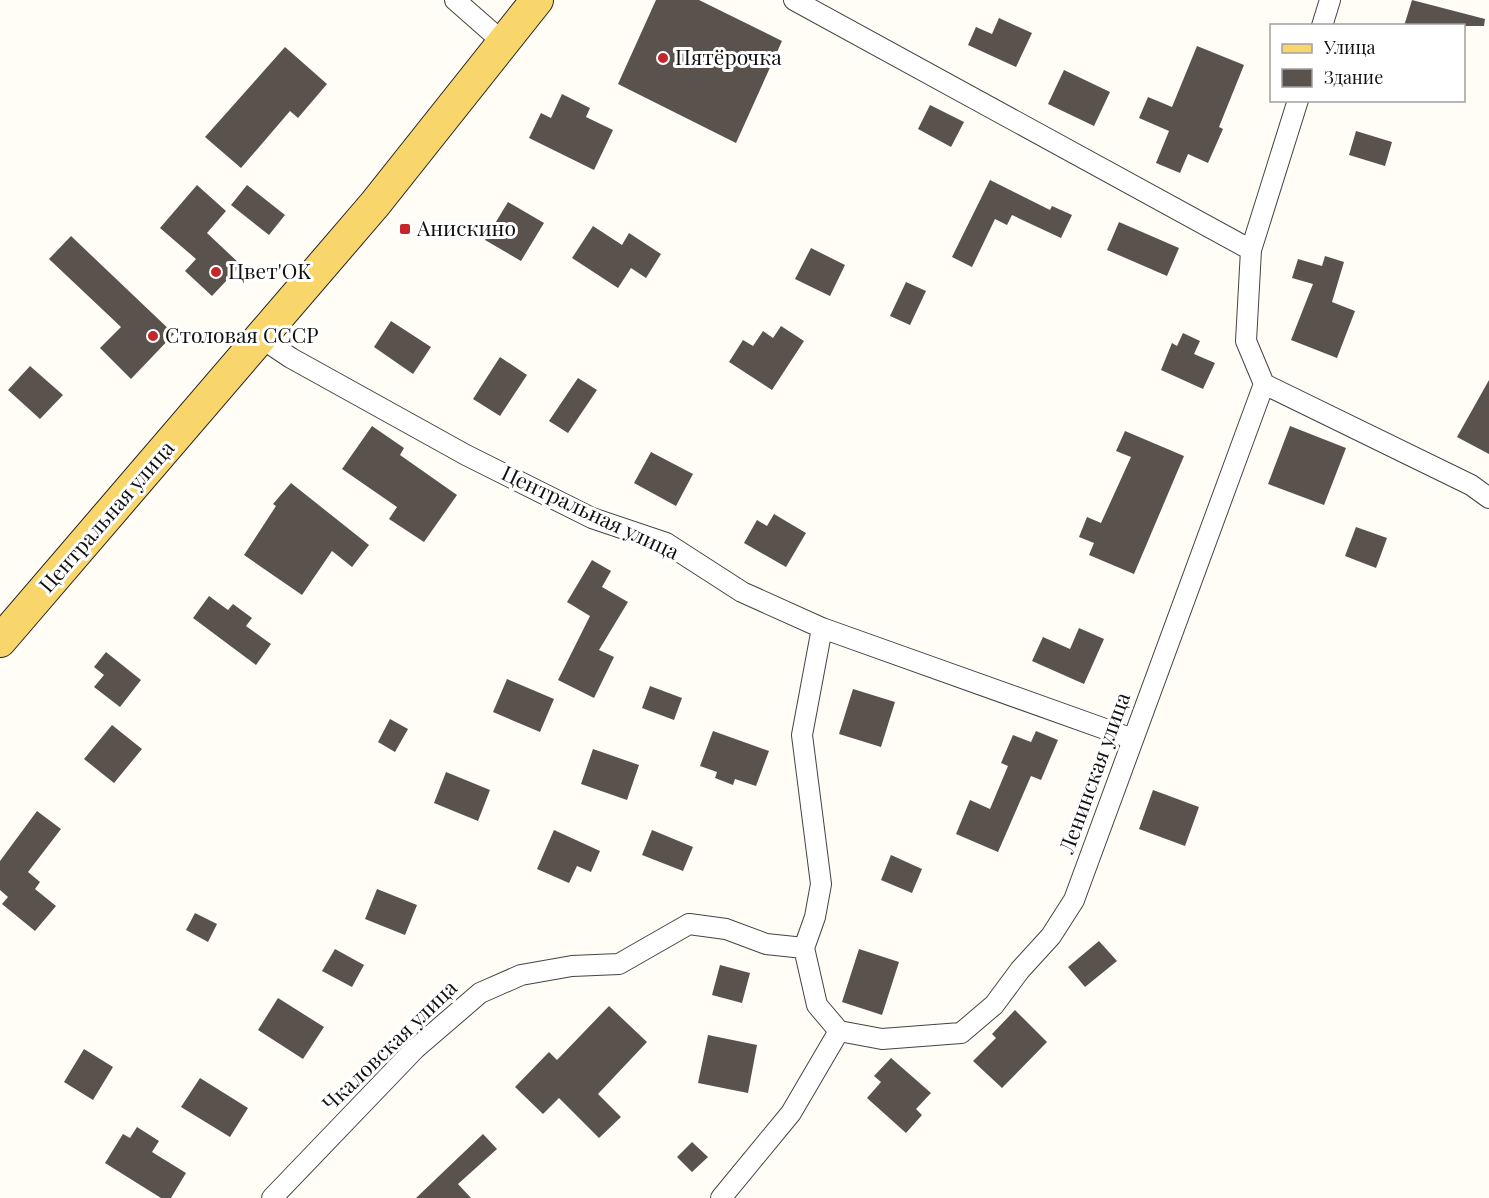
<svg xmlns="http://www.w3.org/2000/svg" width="1489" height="1198" font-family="'Playfair Display',serif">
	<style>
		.building { fill: #5a524d }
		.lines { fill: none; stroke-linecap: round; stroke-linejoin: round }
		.minor-casing { stroke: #444; stroke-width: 22 }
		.primary-casing { stroke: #222; stroke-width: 34 }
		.minor { stroke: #fff; stroke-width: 20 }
		.primary { stroke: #f9d66b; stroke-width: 32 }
		.poi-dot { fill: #c4262e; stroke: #fff; stroke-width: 2 }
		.labels { text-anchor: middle; stroke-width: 6; stroke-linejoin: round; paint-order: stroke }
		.poi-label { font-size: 21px; fill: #111; stroke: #fff; text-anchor: start }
		.street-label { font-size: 21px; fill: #111; stroke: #fff }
	</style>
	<rect width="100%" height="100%" fill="#fffdf5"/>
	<path class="building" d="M656,0H699L782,41L736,143L618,84Z
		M1412,0L1485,19L1484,26H1404Z
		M999,18L1032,33L1016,67L968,45L976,27L992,34Z
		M1197,46L1244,65L1219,127L1223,129L1208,163L1188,154L1180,173L1156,163L1169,131L1139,118L1148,97L1172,107Z
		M285,47L327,84L298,118L290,111L241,168L205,137Z
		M1064,70L1110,92L1094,126L1048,104Z
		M562,94L590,108L586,117L613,130L594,170L529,138L541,113L551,118Z
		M930,105L964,122L951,147L918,129Z
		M1356,131L1392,142L1385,166L1349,155Z
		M990,180L1050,210L1052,206L1072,215L1061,238L1012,215L1007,225L995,219L972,267L952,257Z
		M197,185L226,211L207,233L241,265L212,296L185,271L196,259L160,228Z
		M247,185L285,215L269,235L231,205Z
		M508,202L544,223L521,261L485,240Z
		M1119,222L1179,248L1167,276L1107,250Z
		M593,226L622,245L629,233L661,254L646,278L631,268L618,288L572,258Z
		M71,236L174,334L131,379L100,348L121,327L49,259Z
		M811,248L845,265L830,296L795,279Z
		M1325,256L1344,262L1332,302L1355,311L1337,358L1291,340L1313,284L1292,278L1298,259L1322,266Z
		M906,282L926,291L910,325L890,316Z
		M391,321L431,347L413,374L374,347Z
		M781,326L804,341L772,390L729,362L743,340L753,346L763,331L773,338Z
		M1183,333L1200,341L1194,354L1215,363L1203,389L1161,370L1172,343L1177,346Z
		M500,357L527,375L500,416L473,399Z
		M30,366L63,395L40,419L8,390Z
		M578,378L597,390L568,433L549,421Z
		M1489,380V454L1457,437Z
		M372,426L404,448L400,455L457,495L424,542L389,519L397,507L342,469Z
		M1290,426L1346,448L1324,505L1268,484Z
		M1125,431L1184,456L1134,574L1089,555L1094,543L1079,537L1087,517L1101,523L1131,457L1116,451Z
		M651,452L693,474L676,506L634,483Z
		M291,483L369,545L352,567L332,551L302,595L244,555L276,506L273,504Z
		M774,514L806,533L786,567L744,543L757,520L767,526Z
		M1356,527L1387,538L1376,568L1345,556Z
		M592,560L611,571L602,587L628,602L599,650L614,657L594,698L558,680L590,616L567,602Z
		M209,596L228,610L233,604L252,618L246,626L271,644L256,665L193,618Z
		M1079,628L1104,639L1084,684L1032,661L1043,637L1070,649Z
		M106,652L141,680L120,707L94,687L104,675L94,667Z
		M507,679L554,699L540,732L493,712Z
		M650,686L682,698L674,720L642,708Z
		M853,689L895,702L881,747L839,734Z
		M390,719L408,729L395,752L378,742Z
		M112,725L142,749L114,783L84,759Z
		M713,731L769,751L756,786L735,779L733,785L715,778L717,772L700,766Z
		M1036,731L1058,740L1041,780L1031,776L998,852L956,834L970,800L990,809L1008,766L1001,763L1013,735L1031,742Z
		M593,749L639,765L627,800L581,784Z
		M446,772L490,790L478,821L434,803Z
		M1153,790L1199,807L1185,846L1139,829Z
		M37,811L61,829L28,872L40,882L35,889L56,906L35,931L2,904L8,897L0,890V861Z
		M554,830L600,851L591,872L577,866L569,883L537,869Z
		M652,830L693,847L683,871L642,855Z
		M891,855L922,869L912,893L881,880Z
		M377,889L417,905L405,935L365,919Z
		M195,913L217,924L208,942L186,930Z
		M1099,941L1117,961L1085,987L1068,967Z
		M335,949L364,965L352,987L322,971Z
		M859,949L899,962L882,1015L842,1002Z
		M720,965L750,973L742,1003L712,995Z
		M278,998L324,1027L303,1059L258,1030Z
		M609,1006L647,1042L598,1094L621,1117L599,1138L559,1098L543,1114L515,1087L549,1052L557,1060Z
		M1015,1010L1047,1042L1002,1088L973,1061L996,1038L992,1034Z
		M708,1035L757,1045L748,1093L698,1083Z
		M84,1049L113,1067L93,1100L64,1082Z
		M891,1058L931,1093L916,1109L922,1115L906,1133L867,1098L881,1082L874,1076Z
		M200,1078L248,1108L230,1137L181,1107Z
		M137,1127L159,1141L152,1152L186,1173L171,1198H161L105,1163L123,1134L130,1138Z
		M483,1134L497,1149L458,1184L471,1198H416Z
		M692,1142L708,1157L692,1172L677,1157Z"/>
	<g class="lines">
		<defs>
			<path id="minor" d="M455,0L505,44
				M794,0L1251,250
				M1322,26L1330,0
				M261,338L291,358L466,455L592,518L666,543L742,592L822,628L1133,739
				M1264,384L1471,485L1489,498
				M822,628L802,735L821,884L815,917L804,948L817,1005L839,1031
				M839,1031L882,1039L961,1033L994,1005L1020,970L1051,936L1074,900L1264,384L1246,341L1251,250L1298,100
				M272,1198L415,1049L480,993L521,975L572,966L619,964L689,924L726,929L766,944L804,948
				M721,1198L791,1113L839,1031"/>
			<path id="primary" d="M0,641L375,204L537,0"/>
		</defs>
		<use href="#minor" class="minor-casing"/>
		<use href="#primary" class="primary-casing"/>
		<use href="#minor" class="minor"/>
		<use href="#primary" class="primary"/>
	</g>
	<g class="poi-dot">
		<circle cx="663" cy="58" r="6"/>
		<rect x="399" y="223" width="12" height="12" rx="3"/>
		<circle cx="216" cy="272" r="6"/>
		<circle cx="153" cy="336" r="6"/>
	</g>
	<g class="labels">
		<g class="poi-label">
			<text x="675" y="65">Пятёрочка</text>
			<text x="417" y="236">Анискино</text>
			<text x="228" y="279">Цвет'OK</text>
			<text x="165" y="343">Столовая СССР</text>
		</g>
		<g class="street-label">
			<text transform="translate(590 513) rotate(25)" y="7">Центральная улица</text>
			<text transform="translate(107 517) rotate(-49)" y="7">Центральная улица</text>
			<text transform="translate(1095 773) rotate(-70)" y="7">Ленинская улица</text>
			<text transform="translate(390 1046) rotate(-44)" y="7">Чкаловская улица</text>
		</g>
	</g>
	<rect x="1270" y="24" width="195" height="78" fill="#ffffff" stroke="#a0a0a0" stroke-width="1.5"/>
	<rect x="1282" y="44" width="30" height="9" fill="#f9d66b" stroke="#a0a0a0" stroke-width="1.5"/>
	<text x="1324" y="54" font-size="18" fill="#111111">Улица</text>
	<rect x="1282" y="69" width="30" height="18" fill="#5a524d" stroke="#a0a0a0" stroke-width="1.5"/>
	<text x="1324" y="84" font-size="18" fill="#111111">Здание</text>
</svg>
